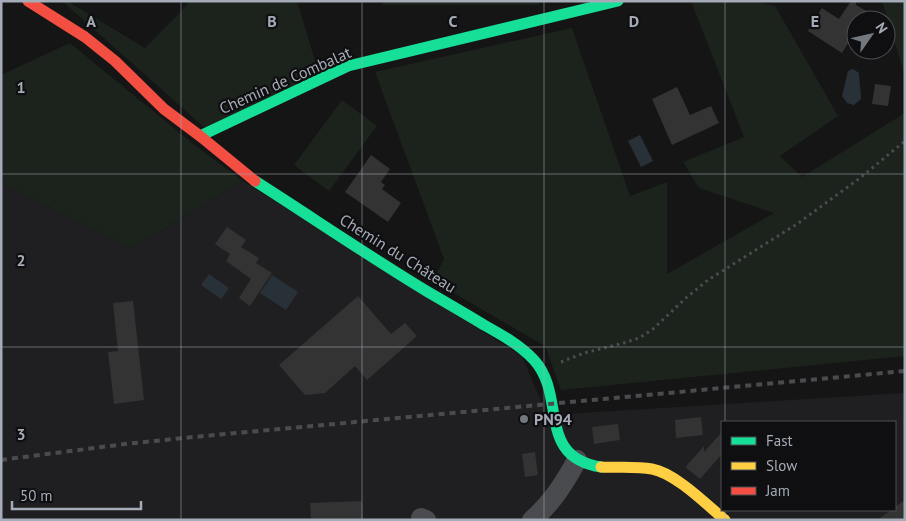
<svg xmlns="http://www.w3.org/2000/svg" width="906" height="521" font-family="'PT Sans',sans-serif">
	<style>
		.built { fill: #1f1f21; fill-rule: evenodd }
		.green { fill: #1b231c }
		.water { fill: #283138 }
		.building { fill: #333334 }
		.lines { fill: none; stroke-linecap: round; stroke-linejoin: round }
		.path { stroke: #4b4c50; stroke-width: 3; stroke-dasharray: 2.5 4; stroke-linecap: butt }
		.street { stroke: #494b4e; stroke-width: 20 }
		.fast { stroke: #16e098; stroke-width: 11 }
		.slow { stroke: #ffcf43; stroke-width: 11 }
		.jam { stroke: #f24e42; stroke-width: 11 }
		.rail { stroke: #494b4e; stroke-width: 4; stroke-dasharray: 6 5; stroke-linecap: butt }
		.grid { fill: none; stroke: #a5acb7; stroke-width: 1; stroke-opacity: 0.55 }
		.poi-dot { fill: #73777e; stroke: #0f0f11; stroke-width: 2 }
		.labels { text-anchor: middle; stroke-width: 4.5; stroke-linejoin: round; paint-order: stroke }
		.street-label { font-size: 16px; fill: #a5acb7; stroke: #0f0f11 }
		.poi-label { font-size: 16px; font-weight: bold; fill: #a5acb7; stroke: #0f0f11; text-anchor: start }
		.grid-label { font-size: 16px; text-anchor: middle; font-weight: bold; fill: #a5acb7; stroke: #0f0f11; stroke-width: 4.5; stroke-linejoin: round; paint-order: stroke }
	</style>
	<rect width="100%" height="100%" fill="#151515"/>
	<path class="built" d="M243,181L522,356L547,415L905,393V520H1V183L132,248ZM722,422H895V510H722Z"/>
	<path class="green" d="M62,1H67L145,48L191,1H297L319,74L205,128Z
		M382,1H539V5H382Z
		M691,1H755L775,6L838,116L780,156L802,177L905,113V356L561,390L545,346L433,281L444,259L375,72L572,28L630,196L667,182V274L774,213L699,188L683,162L744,137Z
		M882,1H905V76Z
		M70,43L192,143L243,181L132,248L1,183V75Z
		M342,100L377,126L329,191L294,165Z"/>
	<path class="water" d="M853,69L859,73C859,82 861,90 861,99L854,105L847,103L842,96L848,71Z
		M640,135L653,161L641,167L628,141Z
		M209,274L229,288L221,299L201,285Z
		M272,275L298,292L286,310L260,293Z"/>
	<path class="building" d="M851,1H856V5L882,20H856V30L842,53L808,31L822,8L839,19Z
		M875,84L891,86L888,106L872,104Z
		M677,87L690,115L711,106L719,123L672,145L652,99Z
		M371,155L390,169L381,182L385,185L382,189L401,203L388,222L345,192Z
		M227,227L246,240L241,247L259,258L256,263L272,273L250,306L239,298L251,279L226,261L230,254L215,244Z
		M358,296L391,334L405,323L417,336L367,380L355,366L325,393L305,395L279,365Z
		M133,301L144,400L114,404L108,352L118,351L113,303Z
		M701,417L703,435L676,438L675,420Z
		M618,424L620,440L594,444L592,427Z
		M722,432V454L700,479L686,468L687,465L704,446V452Z
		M535,452L538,475L525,477L522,454Z
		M905,500V520H877L891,510H895V507Z
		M362,501L363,520H311L310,503Z"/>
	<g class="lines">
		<path class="path" d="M561,362L584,353L624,343L639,338L653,329L687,297L708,280L797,224L860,178L905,141"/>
		<path class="street" d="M421,518L426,520
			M532,520C552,503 565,482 577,460"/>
		<path class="fast" d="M200,136L348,66L618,1
			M255,181C313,218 370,257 428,292C447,303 466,314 484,325C502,335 520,345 534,360C567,396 536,457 601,467"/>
		<path class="slow" d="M601,467C618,468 635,466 652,469C675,473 706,504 725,520"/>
		<path class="jam" d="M28,1L85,37L115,61L164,109L200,136L255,181"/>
		<path class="rail" d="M1,460L125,444L183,438L905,371"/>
	</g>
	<path class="grid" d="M181,1V520M362,1V520M544,1V520M725,1V422M1,174H905M1,347H905M725,510V520"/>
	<circle class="poi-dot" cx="524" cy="419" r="5"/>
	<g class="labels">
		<g class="street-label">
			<text transform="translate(285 80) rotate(-24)" y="6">Chemin de Combalat</text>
			<text transform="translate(398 253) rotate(32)" y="6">Chemin du Château</text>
		</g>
		<g class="poi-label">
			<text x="534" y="425">PN94</text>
		</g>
	</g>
	<g class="grid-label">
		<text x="91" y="27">A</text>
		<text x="272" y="27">B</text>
		<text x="453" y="27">C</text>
		<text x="634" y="27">D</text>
		<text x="815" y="27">E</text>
		<text x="21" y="93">1</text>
		<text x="21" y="266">2</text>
		<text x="21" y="440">3</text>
	</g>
	<rect width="906" height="521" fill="none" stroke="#a5acb7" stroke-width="5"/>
	<rect x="721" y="421" width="175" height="90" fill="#0f0f11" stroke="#4b4e53"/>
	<rect x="731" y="437" width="25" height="8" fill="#16e098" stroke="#4b4e53"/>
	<text x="766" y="446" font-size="15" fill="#a5acb7">Fast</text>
	<rect x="731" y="462" width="25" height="8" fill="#ffcf43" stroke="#4b4e53"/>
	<text x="766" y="471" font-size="15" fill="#a5acb7">Slow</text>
	<rect x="731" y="487" width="25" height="8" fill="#f24e42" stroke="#4b4e53"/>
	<text x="766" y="496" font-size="15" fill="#a5acb7">Jam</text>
	<g transform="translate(871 35) rotate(56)"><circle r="24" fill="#0f0f11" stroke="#4b4e53"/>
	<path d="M0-4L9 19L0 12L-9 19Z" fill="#73777e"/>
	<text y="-8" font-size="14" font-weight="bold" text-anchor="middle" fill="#a5acb7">N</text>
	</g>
	<path d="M12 501v8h129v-8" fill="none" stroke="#a5acb7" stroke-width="2.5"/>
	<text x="20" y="501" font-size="15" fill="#a5acb7" stroke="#0f0f11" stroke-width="4" paint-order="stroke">50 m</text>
</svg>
